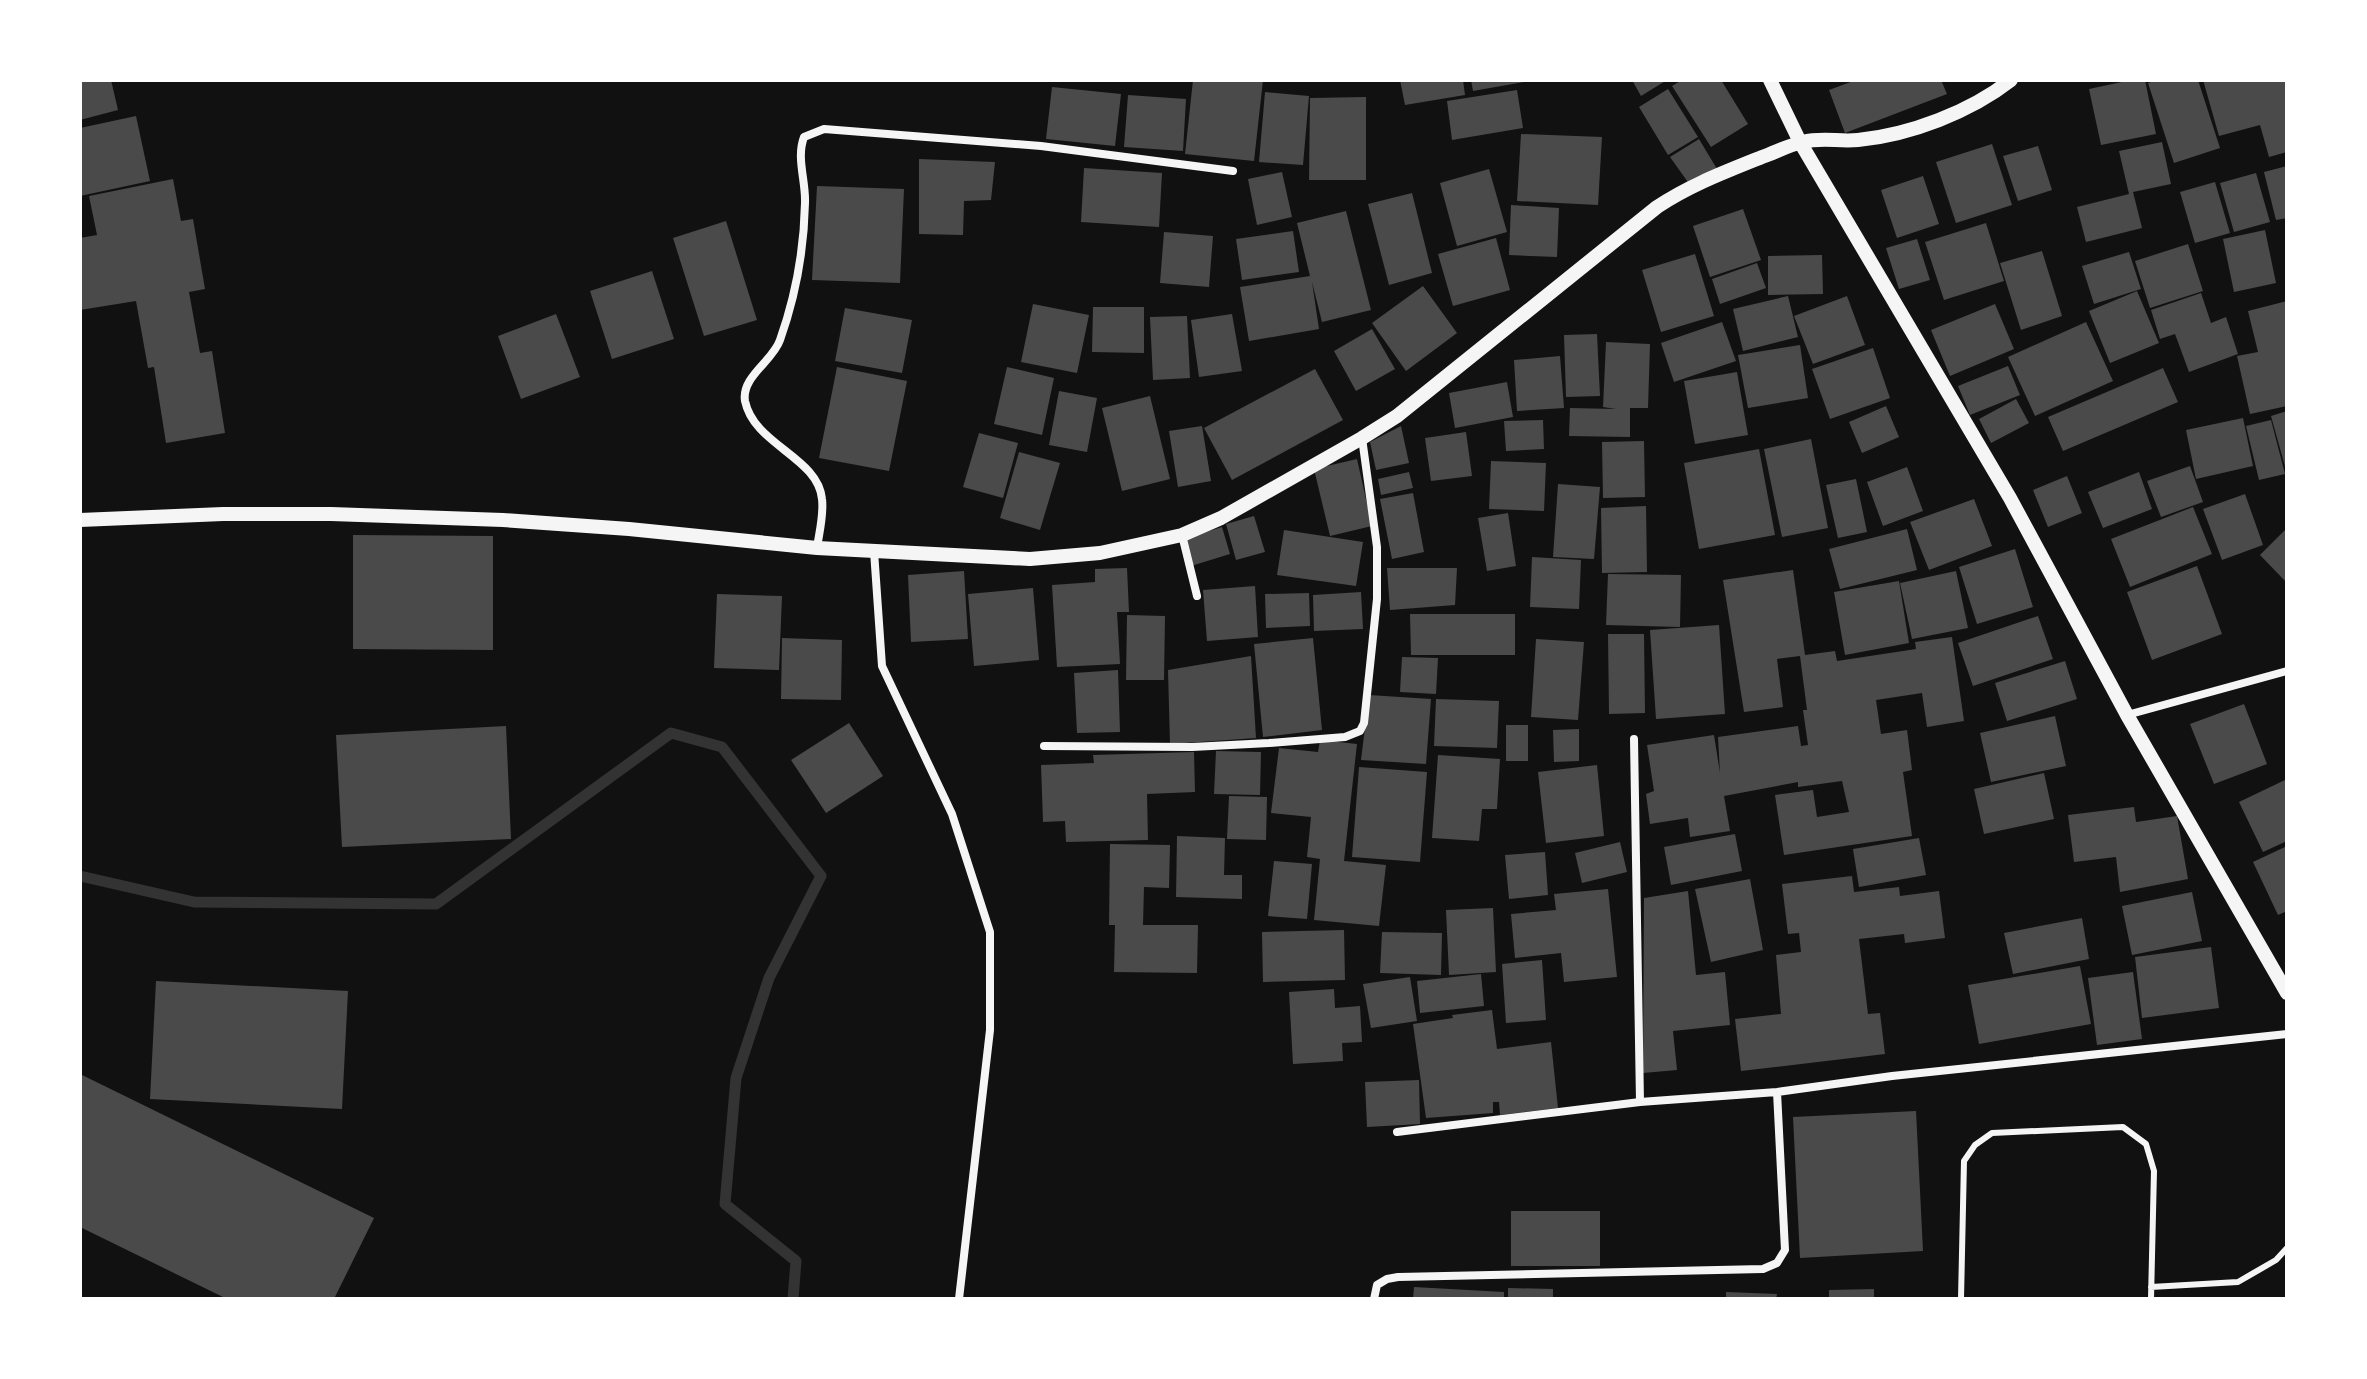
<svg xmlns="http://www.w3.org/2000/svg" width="2367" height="1379" font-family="Arial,sans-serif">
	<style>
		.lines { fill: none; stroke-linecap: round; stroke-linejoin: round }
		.stream { stroke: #333; stroke-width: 11 }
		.building { fill: #4a4a4a }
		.service { stroke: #f5f5f5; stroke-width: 6 }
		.minor { stroke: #f5f5f5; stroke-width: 8 }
		.tertiary { stroke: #f5f5f5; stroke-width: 14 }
	</style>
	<rect width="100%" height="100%" fill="#111"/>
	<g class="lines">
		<path class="stream" d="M80,876L194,902L436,904L671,733L722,747L821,876L769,978L736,1078L725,1204L796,1261L793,1299"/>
	</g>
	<path class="building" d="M80,80H111L118,110L80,120Z
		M1193,80H1263L1254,161L1185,154Z
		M1400,80H1463L1465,95L1405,105Z
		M1471,80H1524V82L1473,91Z
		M1632,80H1667L1641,96Z
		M1682,80H1721L1748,124L1711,147L1672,86Z
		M1856,80H1941L1947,94L1845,133L1829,90Z
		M2131,80H2145L2156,134L2101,145L2089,89Z
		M2157,80H2198L2220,148L2174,163L2148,83Z
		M2203,80H2287V152L2269,157L2260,125L2219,136Z
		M1052,87L1121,94L1115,146L1046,139Z
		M1668,89L1698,137L1668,155L1639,107Z
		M1517,90L1523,128L1452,140L1447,101Z
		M1265,92L1309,96L1303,165L1259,162Z
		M1128,95L1186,99L1183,151L1124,147Z
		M1366,97V180H1309L1310,98Z
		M136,116L150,181L80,196V128Z
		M1521,134L1602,137L1598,205L1517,201Z
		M1699,139L1717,169L1690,185L1670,157Z
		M2162,142L2171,184L2133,192L2142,228L2086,242L2077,207L2129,194L2119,151Z
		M1992,144L2012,205L1956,223L1936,162Z
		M2038,146L2052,190L2018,201L2003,156Z
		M919,159L995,162L991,200L964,201L963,235L919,234Z
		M2287,166V218L2276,220L2264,172Z
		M1084,168L1162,173L1159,227L1081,222Z
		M1489,169L1507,232L1457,246L1440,183Z
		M1282,172L1292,217L1257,225L1248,179Z
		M2256,173L2270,222L2234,232L2220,183Z
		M1923,176L1939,224L1897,238L1881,190Z
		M173,179L181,221L193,219L205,289L189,292L200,353L212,351L225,433L166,443L154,367L148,368L136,301L80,310V238L97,235L89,196Z
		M2215,182L2230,233L2195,243L2180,192Z
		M817,186L904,189L900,283L812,280Z
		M1412,193L1432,273L1389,285L1368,204Z
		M1511,205L1559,208L1557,257L1509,255Z
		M1743,209L1761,260L1710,277L1693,226Z
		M1346,211L1371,310L1322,322L1312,282L1319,329L1249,341L1240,287L1310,276L1297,223Z
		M726,221L757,320L704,336L673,238Z
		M1986,223L2004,281L1944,300L1925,242Z
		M2265,230L2276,283L2234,292L2223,239Z
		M1293,231L1299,272L1242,280L1236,239Z
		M1164,232L1213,236L1209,287L1160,283Z
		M1496,238L1510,290L1453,306L1438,254Z
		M1917,239L1930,280L1899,289L1886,248Z
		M2188,244L2203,291L2150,308L2135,261Z
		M2042,251L2062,316L2021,330L2000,263Z
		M2129,252L2141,289L2094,304L2082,266Z
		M1695,254L1714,316L1661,332L1642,270Z
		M1822,255L1823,294L1768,295V256Z
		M1757,263L1766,288L1720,304L1712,279Z
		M652,271L674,339L612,359L590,291Z
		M1423,286L1457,333L1406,371L1372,323Z
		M2137,291L2159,343L2110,363L2089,311Z
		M2201,293L2211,323L2226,317L2238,354L2189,372L2175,334L2160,339L2151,310Z
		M1788,296L1798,337L1743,351L1733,309Z
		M1847,296L1865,345L1813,364L1794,316Z
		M2287,301V406L2250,414L2237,356L2258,352L2248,311Z
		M1033,304L1089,315L1077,373L1021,362Z
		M1995,304L2014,349L1950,376L1931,330Z
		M1093,307H1144V353L1092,352Z
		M845,308L912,320L902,373L835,361Z
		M556,314L580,377L521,399L498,336Z
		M1232,314L1242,371L1199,377L1191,320Z
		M1187,316L1190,378L1153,380L1150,317Z
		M1722,322L1736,361L1674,382L1661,343Z
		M2086,322L2113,381L2035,416L2008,357Z
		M1372,329L1395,369L1356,391L1334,351Z
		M1597,334L1600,396L1566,397L1564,335Z
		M1606,342L1650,344L1648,408H1630V437L1569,436L1570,408L1616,409L1603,407Z
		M1800,345L1808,398L1748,408L1738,355Z
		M1873,348L1890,398L1830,419L1812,369Z
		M1560,356L1564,408L1517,411L1514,360Z
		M2008,366L2020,395L1970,415L1958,386Z
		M837,367L907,381L889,471L819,458Z
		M1007,367L1054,378L1042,435L994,424Z
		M2163,368L2178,402L2063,451L2048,417Z
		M1315,369L1343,420L1232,480L1204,428Z
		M1737,372L1748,435L1695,444L1684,381Z
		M1507,382L1513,417L1455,428L1449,393Z
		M1059,391L1097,398L1087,452L1049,445Z
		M1150,396L1170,479L1122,491L1102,408Z
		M2016,399L2029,423L1991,443L1979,419Z
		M1886,406L1899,437L1862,453L1849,422Z
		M2287,411V470H2286L2271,416Z
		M2243,418L2253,466L2196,479L2186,430Z
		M1543,420L1544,449L1506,451L1504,421Z
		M2271,420L2285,474L2259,480L2246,426Z
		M1202,426L1211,481L1178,487L1169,431Z
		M1401,426L1409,463L1376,470L1370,442Z
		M1466,432L1472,476L1431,481L1425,438Z
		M979,433L1018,443L1003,498L963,487Z
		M1811,439L1828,528L1782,537L1764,449Z
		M1644,441L1645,497L1603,498L1602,442Z
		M1759,449L1775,535L1699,549L1684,463Z
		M1019,452L1060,463L1040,530L1000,518Z
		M1357,459L1372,526L1330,536L1314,469Z
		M1491,461L1546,463L1544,511L1489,509Z
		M2190,466L2203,502L2161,517L2147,481Z
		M1907,467L1923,511L1883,526L1867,482Z
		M1409,472L1413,488L1381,495L1378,479Z
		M2139,472L2152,509L2103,528L2088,492Z
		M2067,476L2082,513L2048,527L2033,490Z
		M1856,479L1867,532L1838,538L1826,485Z
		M1558,484L1600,487L1594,559L1553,557Z
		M1413,493L1424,552L1392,559L1380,499Z
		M2245,494L2263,545L2222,560L2203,509Z
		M1974,499L1992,546L1929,570L1910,522Z
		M1646,506L1647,572L1602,573L1601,508Z
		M2193,507L2212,554L2130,587L2111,539Z
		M1508,513L1516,566L1487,571L1478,518Z
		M1254,516L1265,552L1236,560L1226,524Z
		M1222,527L1230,554L1191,566L1183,539Z
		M2287,528V583L2260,555Z
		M1907,529L1917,570L1840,589L1829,549Z
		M1284,530L1363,542L1356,586L1277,575Z
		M353,535L493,536V650L353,649Z
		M2015,549L2033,607L1977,624L1959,567Z
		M1532,557L1581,560L1579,609L1530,607Z
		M2197,566L2222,634L2152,660L2127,592Z
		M1127,568L1129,612H1117L1120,664L1057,667L1052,585L1095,582V569Z
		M1387,568H1457L1455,605L1390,610Z
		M1793,570L1805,655L1835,651L1837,661L1916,649L1915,642L1952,637L1964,721L1927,727L1922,693L1876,700L1881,734L1907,730L1912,770L1903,772L1912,836L1784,855L1775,795L1813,790L1817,817L1849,812L1842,781L1798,787V782L1724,796L1730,831L1690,837L1688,818L1650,824L1646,794L1654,791L1647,745L1714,735L1720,773L1718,737L1798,726L1801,746L1808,745L1803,710H1807L1800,656L1777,659L1783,707L1744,712L1723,580Z
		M964,571L968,639L911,642L908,575Z
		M1956,571L1968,628L1912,639L1900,583Z
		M1608,574L1681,575L1680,627L1606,625Z
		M1899,581L1909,643L1845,655L1834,592Z
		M1255,586L1258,637L1207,641L1203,590Z
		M1033,588L1039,660L974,666L968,594Z
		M1361,592L1363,629L1314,631L1313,595Z
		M1309,593L1310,626L1266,628L1265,594Z
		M717,594L782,596L779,670L714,668Z
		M1410,614H1515V655H1411Z
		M1127,615L1165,616L1164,680H1126Z
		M2038,616L2053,659L1973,686L1958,643Z
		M1719,625L1725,714L1656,719L1650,630Z
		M1608,634H1644L1645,713L1609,714Z
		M782,638L842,640L841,700L781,699Z
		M1313,638L1322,730L1263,737L1254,644Z
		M1536,639L1584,642L1578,720L1531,717Z
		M1251,656L1256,738L1170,744L1168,670Z
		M1402,657L1438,658L1436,694L1400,692Z
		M2065,661L2077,699L2007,721L1995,683Z
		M1118,670L1120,732L1077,733L1074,673Z
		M1369,695L1431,699L1426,764L1361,760Z
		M1436,699L1499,701L1497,748L1434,746Z
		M2244,704L2267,764L2214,784L2190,724Z
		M2055,716L2066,766L1991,782L1980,733Z
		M849,723L883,776L826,813L791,760Z
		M1506,725H1528V761H1506Z
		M506,726L511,839L342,847L336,735Z
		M1579,729V761L1554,762L1553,730Z
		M1320,740L1357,744L1344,861L1386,865L1379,926L1314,920L1320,859L1307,857L1311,817L1271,813L1279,748L1318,752Z
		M1216,751L1261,752L1260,795L1214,794Z
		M1194,752L1195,792L1147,794L1148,840L1066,842L1065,821L1043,822L1041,765L1094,763L1093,755Z
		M1438,755L1500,759L1497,809H1482L1479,841L1432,838Z
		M1597,765L1604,836L1546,843L1538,772Z
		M1359,767L1427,772L1420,862L1352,857Z
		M2044,773L2054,819L1984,834L1974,789Z
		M2287,779V841L2263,852L2239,802Z
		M1229,796L1267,797L1266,840L1227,839Z
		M2134,807L2136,822L2177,816L2188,879L2120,892L2116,857L2074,862L2068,815Z
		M1735,834L1742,871L1671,885L1664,847Z
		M1177,836L1225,838L1224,875H1242V899L1176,897Z
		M1919,838L1926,875L1859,887L1853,849Z
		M1620,842L1627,872L1582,883L1575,853Z
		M1110,844L1170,845L1169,888L1144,887L1143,925H1198L1197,973L1114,972L1115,925H1109Z
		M2287,846V911L2278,915L2253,862Z
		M1545,852L1548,895L1509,899L1505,855Z
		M1274,861L1312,864L1307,919L1268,916Z
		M1852,876L1854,892L1899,887L1900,896L1939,891L1945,938L1905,943L1904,934L1859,939L1868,1014L1880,1013L1885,1054L1741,1071L1735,1019L1781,1014L1776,955L1801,952L1799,933L1788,934L1782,884Z
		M1750,879L1763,950L1711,962L1695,889Z
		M1608,889L1617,977L1564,982L1561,953L1515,958L1511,914L1556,910L1554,894Z
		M1688,891L1696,975L1725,972L1730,1025L1673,1031L1677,1070L1643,1073L1644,898Z
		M2192,892L2202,941L2132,955L2122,906Z
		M1493,908L1496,972L1449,975L1446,910Z
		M2082,918L2089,959L2013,974L2004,933Z
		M1344,930L1345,980L1263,982L1262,932Z
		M1382,932L1442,933L1441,975L1380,973Z
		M2211,947L2219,1008L2142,1018L2135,957Z
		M1542,960L1546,1020L1506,1023L1502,964Z
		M2080,966L2091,1024L1979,1044L1968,985Z
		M2133,972L2142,1039L2097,1045L2088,978Z
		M1481,974L1484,1006L1420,1013L1417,981Z
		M1410,977L1417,1021L1371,1028L1363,984Z
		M156,981L348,991L342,1109L150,1099Z
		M1334,989L1335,1008L1360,1006L1362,1042L1342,1043L1343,1061L1293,1064L1289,992Z
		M1492,1010L1497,1049L1551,1042L1558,1108L1500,1115L1499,1102H1493V1113L1426,1118L1413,1024L1453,1018L1452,1015Z
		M80,1074L374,1218L334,1299H227L80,1227Z
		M1419,1080L1420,1124L1367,1127L1365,1082Z
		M1916,1111L1923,1251L1800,1258L1793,1117Z
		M1511,1211H1600V1266H1511Z
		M1414,1287L1504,1292V1299H1413Z
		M1508,1288L1553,1289V1299H1508Z
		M1874,1289V1299H1829V1290Z
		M1726,1292L1777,1294L1776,1299H1726Z"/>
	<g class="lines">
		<path class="service" d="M2151,1287L2238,1282L2276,1260L2287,1248
			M1961,1299L1964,1161L1975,1145L1992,1133L2123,1127L2146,1144L2154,1171L2151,1299"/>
		<path class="minor" d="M1182,535L1197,596
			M817,548C819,533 824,515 822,499C818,457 754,445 745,401C741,377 773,361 780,340C796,295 804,250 805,203C806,181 796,158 804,137L824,129L1041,146L1233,171
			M874,551L882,666L952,814L990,932V1030L959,1299
			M2127,715L2287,671
			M1634,739L1640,1102
			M1044,746L1192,747L1269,743L1345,737L1360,731L1364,723L1377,599V547L1362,438
			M1397,1132L1640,1102L1777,1092L1892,1076L2287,1034
			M1374,1299L1377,1285L1387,1279L1398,1277L1763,1269L1777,1263L1785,1250L1777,1092"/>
		<path class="tertiary" d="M1770,80L1800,142L2010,498L2127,715L2287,993
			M80,520L223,514H331L503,520L629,529L817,548L1030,559L1100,553L1182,535L1221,518L1362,438L1397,416L1657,207C1690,185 1725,172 1762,157C1776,152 1789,145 1803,142C1822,137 1839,142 1858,140C1910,135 1970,112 2011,80"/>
	</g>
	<rect width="2367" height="1379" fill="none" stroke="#ffffff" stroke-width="164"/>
</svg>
